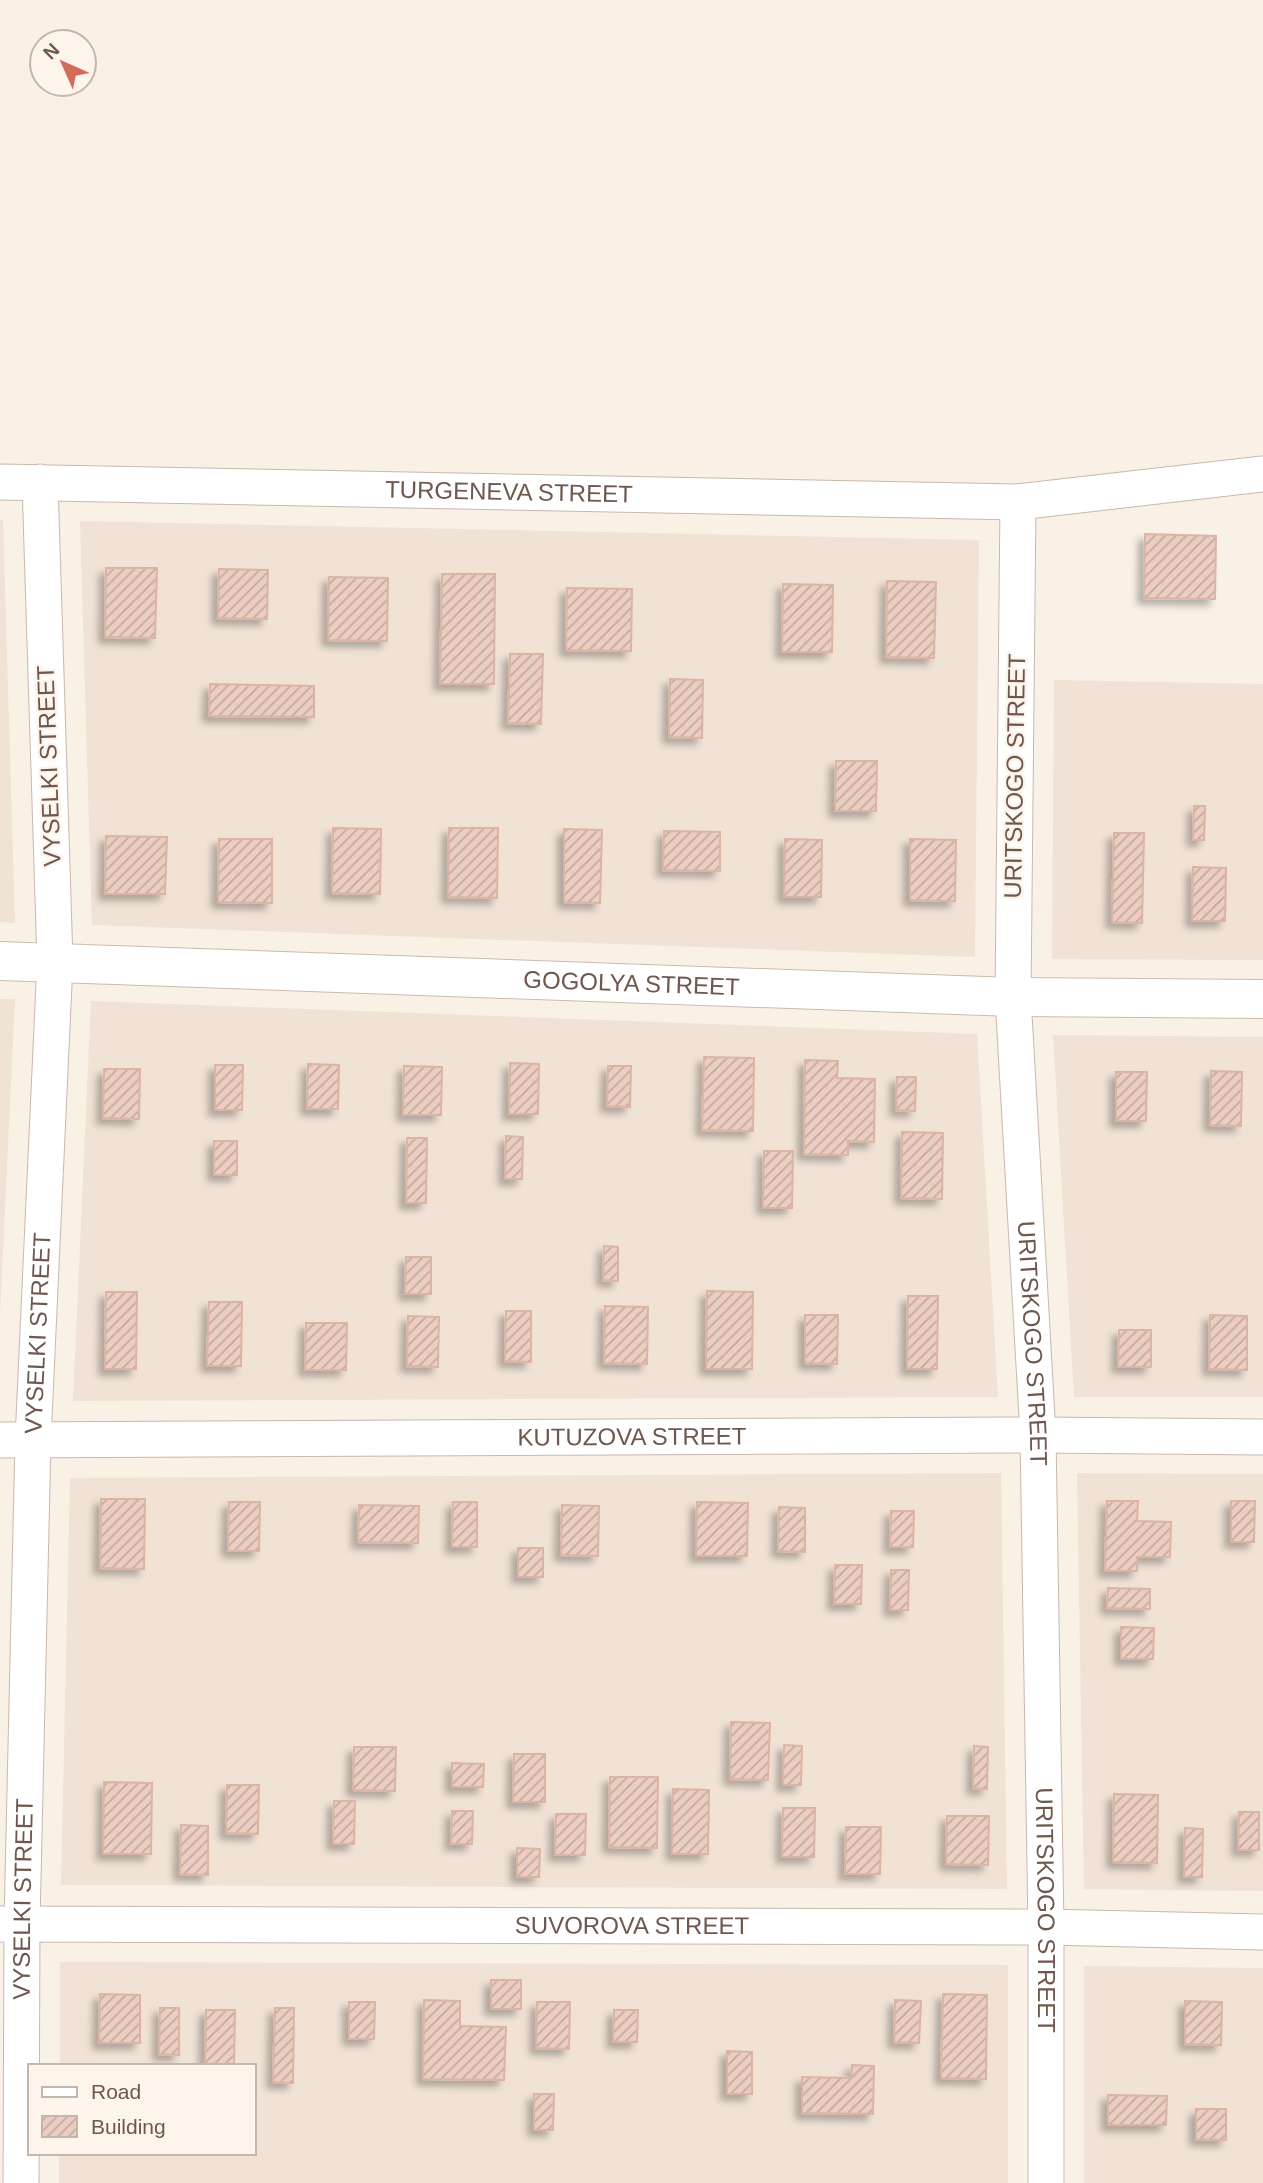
<svg xmlns="http://www.w3.org/2000/svg" width="1263" height="2183" font-family="Arial,sans-serif">
	<style>
		.residential { fill: #f0e2d5 }
		.building { fill: url(#building-hatch); stroke: #dcb4a4; stroke-width: 2; filter: url(#shadow) }
		.lines { fill: none; stroke-linecap: round; stroke-linejoin: round }
		.minor-casing { stroke: #c9b8ae; stroke-width: 37 }
		.secondary-casing { stroke: #cebaaf; stroke-width: 40 }
		.minor { stroke: #fff; stroke-width: 35 }
		.secondary { stroke: #fff; stroke-width: 38 }
		.labels { text-anchor: middle; stroke-width: 5; stroke-linejoin: round; paint-order: stroke }
		.street-label { font-size: 24px; fill: #6f574e; stroke: #fdf5ec }
	</style>
	<defs>
		<pattern id="building-hatch" width="6" height="6" patternUnits="userSpaceOnUse" patternTransform="scale(1.75)"><rect width="6" height="6" fill="#ebcec1"/><path d="M-1 1l2-2M0 6l6-6M5 7l2-2" fill="none" stroke="#c3aa9f"/></pattern>
		<filter id="shadow"><feDropShadow dx="-6" dy="6" stdDeviation="3.5" flood-color="#0004"/></filter>
	</defs>
	<rect width="100%" height="100%" fill="#f9f0e6"/>
	<path class="residential" d="M0,520H3L15,923L0,922Z
		M80,521L979,540L975,957L92,925Z
		M1054,680L1263,684V960L1052,959Z
		M0,999H15L0,1315Z
		M91,1001L977,1034L998,1397L73,1401Z
		M1053,1035L1263,1037V1397H1074Z
		M1001,1473L1007,1889L61,1885L70,1478Z
		M1077,1473L1263,1474V1891L1084,1889Z
		M60,1962L1008,1965V2183H59V2153H254V2066H60Z
		M1084,1966L1263,1968V2183H1084Z"/>
	<path class="building" d="M1145,534L1216,536L1215,599L1144,598Z
		M106,568H157L155,638L105,637Z
		M219,569L268,570L267,619L218,618Z
		M442,574H495L494,684H440Z
		M329,577L388,578L387,641L328,640Z
		M887,581L936,582L934,658L886,657Z
		M783,584L833,585L832,652H782Z
		M567,588L632,589L631,651L566,650Z
		M510,654H543L541,724L508,723Z
		M670,679L703,680L702,738L669,737Z
		M210,684L314,686V717L209,716Z
		M836,761H877L876,811H835Z
		M1194,806H1205L1204,840H1193Z
		M333,828L381,829L380,894L332,893Z
		M449,828H498L497,898L448,897Z
		M564,829L602,830L600,903L564,902Z
		M664,831L720,832V871L663,870Z
		M1114,833H1144L1142,923L1112,922Z
		M106,836L167,837L165,894H105Z
		M219,839H272V903L218,902Z
		M785,839L822,840L821,897H784Z
		M910,839L956,840L955,901L910,900Z
		M1193,867L1226,868L1225,921H1192Z
		M704,1057L754,1058L753,1131L702,1130Z
		M805,1060L838,1061L837,1078L875,1079L874,1142L848,1141V1155L804,1154Z
		M510,1063L539,1064L538,1114H509Z
		M308,1064L339,1065L338,1109H307Z
		M215,1065H243L242,1110H215Z
		M404,1066L442,1067L441,1115H403Z
		M608,1066H631L630,1107L607,1106Z
		M104,1069H140L139,1119L103,1118Z
		M1211,1071L1242,1072L1241,1126L1210,1125Z
		M1116,1072H1147L1146,1121H1116Z
		M897,1077H916L915,1111L896,1110Z
		M902,1132L943,1133L942,1199L901,1198Z
		M506,1136L523,1137L522,1179H505Z
		M407,1138H427L426,1203H406Z
		M214,1141H237V1175H214Z
		M764,1151H793L792,1208H763Z
		M604,1246L618,1247V1281L603,1280Z
		M406,1257H431V1294H405Z
		M707,1291L753,1292L752,1369H706Z
		M106,1292H137L136,1369H105Z
		M908,1296H938L937,1369H907Z
		M209,1302H242L241,1366H207Z
		M605,1306L648,1307L647,1364L604,1363Z
		M506,1311H531V1362L505,1361Z
		M805,1315H838L837,1364L805,1363Z
		M1210,1315L1247,1316V1370L1209,1369Z
		M408,1316L439,1317L438,1367L407,1366Z
		M306,1323H347L346,1370H305Z
		M1119,1330H1151V1367H1118Z
		M101,1499H145L144,1569L100,1568Z
		M1107,1501H1138L1137,1521L1171,1522L1170,1557H1137V1571H1105Z
		M1231,1501H1255L1254,1542H1231Z
		M229,1502H260L259,1551H228Z
		M453,1502H477V1547H452Z
		M697,1502L748,1503L747,1556H696Z
		M359,1505L419,1506L418,1543L358,1542Z
		M562,1505L599,1506L598,1556L561,1555Z
		M779,1507L805,1508V1552L778,1551Z
		M891,1511H914L913,1547H890Z
		M518,1548H543V1577H518Z
		M835,1565H862L861,1604H834Z
		M891,1570H909L908,1610H890Z
		M1108,1588L1150,1589V1609L1107,1608Z
		M1121,1627L1154,1628L1153,1659H1121Z
		M731,1722L770,1723L768,1780L730,1779Z
		M784,1745L802,1746L801,1785H783Z
		M974,1746L988,1747L987,1789L973,1788Z
		M354,1747H396L395,1791L353,1790Z
		M514,1754H545V1802H513Z
		M452,1763L484,1764L483,1787H452Z
		M610,1777H658L657,1848L609,1847Z
		M104,1782L152,1783L151,1854H103Z
		M227,1785H259L258,1834L226,1833Z
		M673,1789L709,1790L708,1854H672Z
		M1114,1794L1158,1795L1157,1863L1113,1862Z
		M334,1801H355L354,1844H333Z
		M783,1808H815L814,1857H782Z
		M452,1811H473L472,1844H451Z
		M1239,1812H1259V1850H1238Z
		M556,1814H586L585,1855H555Z
		M947,1816H989L988,1865L946,1864Z
		M181,1825L208,1826V1875L180,1874Z
		M846,1827H881L880,1874H845Z
		M1185,1828L1203,1829L1202,1877H1184Z
		M517,1848L540,1849L539,1877H517Z
		M491,1980H521V2009H491Z
		M100,1994L140,1995V2043H99Z
		M943,1994L987,1995L986,2079L941,2078Z
		M424,2000L460,2001V2026L506,2027L504,2080L423,2079Z
		M895,2000L921,2001L919,2043L894,2042Z
		M1185,2001L1222,2002L1221,2045L1185,2044Z
		M349,2002H375L374,2039H349Z
		M537,2002H570L569,2049L536,2048Z
		M160,2008H179V2055L159,2054Z
		M275,2008H294L293,2083L273,2082Z
		M206,2010H235L234,2066H205Z
		M614,2010H638L637,2042H613Z
		M727,2051L752,2052V2094H727Z
		M852,2065L874,2066L873,2114L802,2113V2077L851,2078Z
		M534,2094H554L553,2130H534Z
		M1108,2095L1167,2096L1166,2125H1108Z
		M1196,2109H1226V2140L1196,2139Z"/>
	<g class="lines">
		<defs>
			<g id="minor">
				<path id="s1" d="M0,482L1018,502L1263,474"/>
				<path id="s2" d="M1018,502L1013,997L1038,1435L1046,1927V2183"/>
				<path id="s3" d="M0,1440L1038,1435L1263,1437"/>
				<path id="s4" d="M0,1924L1046,1927L1263,1932"/>
				<path id="s5" d="M21,2183L22,1923L33,1440L55,962L40,482"/>
			</g>
			<g id="secondary">
				<path id="s6" d="M0,961L1013,997L1263,999"/>
			</g>
		</defs>
		<use href="#minor" class="minor-casing"/>
		<use href="#secondary" class="secondary-casing"/>
		<use href="#minor" class="minor"/>
		<use href="#secondary" class="secondary"/>
	</g>
	<g class="labels">
		<g class="street-label">
			<text dy="8" stroke="none"><textPath href="#s1" startOffset="509">TURGENEVA STREET</textPath></text>
			<text transform="translate(49 766) rotate(-92)" y="8">VYSELKI STREET</text>
			<text transform="translate(1015 776) rotate(-89)" y="8">URITSKOGO STREET</text>
			<text dy="8" stroke="none"><textPath href="#s6" startOffset="632">GOGOLYA STREET</textPath></text>
			<text dy="8" stroke="none"><textPath href="#s5" startOffset="850">VYSELKI STREET</textPath></text>
			<text dy="8" stroke="none"><textPath href="#s2" startOffset="842">URITSKOGO STREET</textPath></text>
			<text dy="8" stroke="none"><textPath href="#s3" startOffset="632">KUTUZOVA STREET</textPath></text>
			<text dy="8" stroke="none"><textPath href="#s5" startOffset="284">VYSELKI STREET</textPath></text>
			<text dy="8" stroke="none"><textPath href="#s2" startOffset="1409">URITSKOGO STREET</textPath></text>
			<text dy="8" stroke="none"><textPath href="#s4" startOffset="632">SUVOROVA STREET</textPath></text>
		</g>
	</g>
	<rect x="28" y="2064" width="228" height="91" fill="#fdf5ec" stroke="#c4b6ad" stroke-width="2"/>
	<rect x="42" y="2087" width="35" height="10" fill="#ffffff" stroke="#c4b6ad" stroke-width="2"/>
	<text x="91" y="2099" font-size="21" fill="#6f574e">Road</text>
	<rect x="42" y="2116" width="35" height="21" fill="url(#building-hatch)" stroke="#c4b6ad" stroke-width="2"/>
	<text x="91" y="2134" font-size="21" fill="#6f574e">Building</text>
	<g transform="translate(63 63) rotate(315)"><circle r="33" fill="#fdf5ec" stroke="#c4b6ad" stroke-width="2"/>
	<path d="M0-5L12 26L0 18L-12 26Z" fill="#d46b5a"/>
	<text y="-10" font-size="19" font-weight="bold" text-anchor="middle" fill="#6f574e">N</text>
	</g>
</svg>
